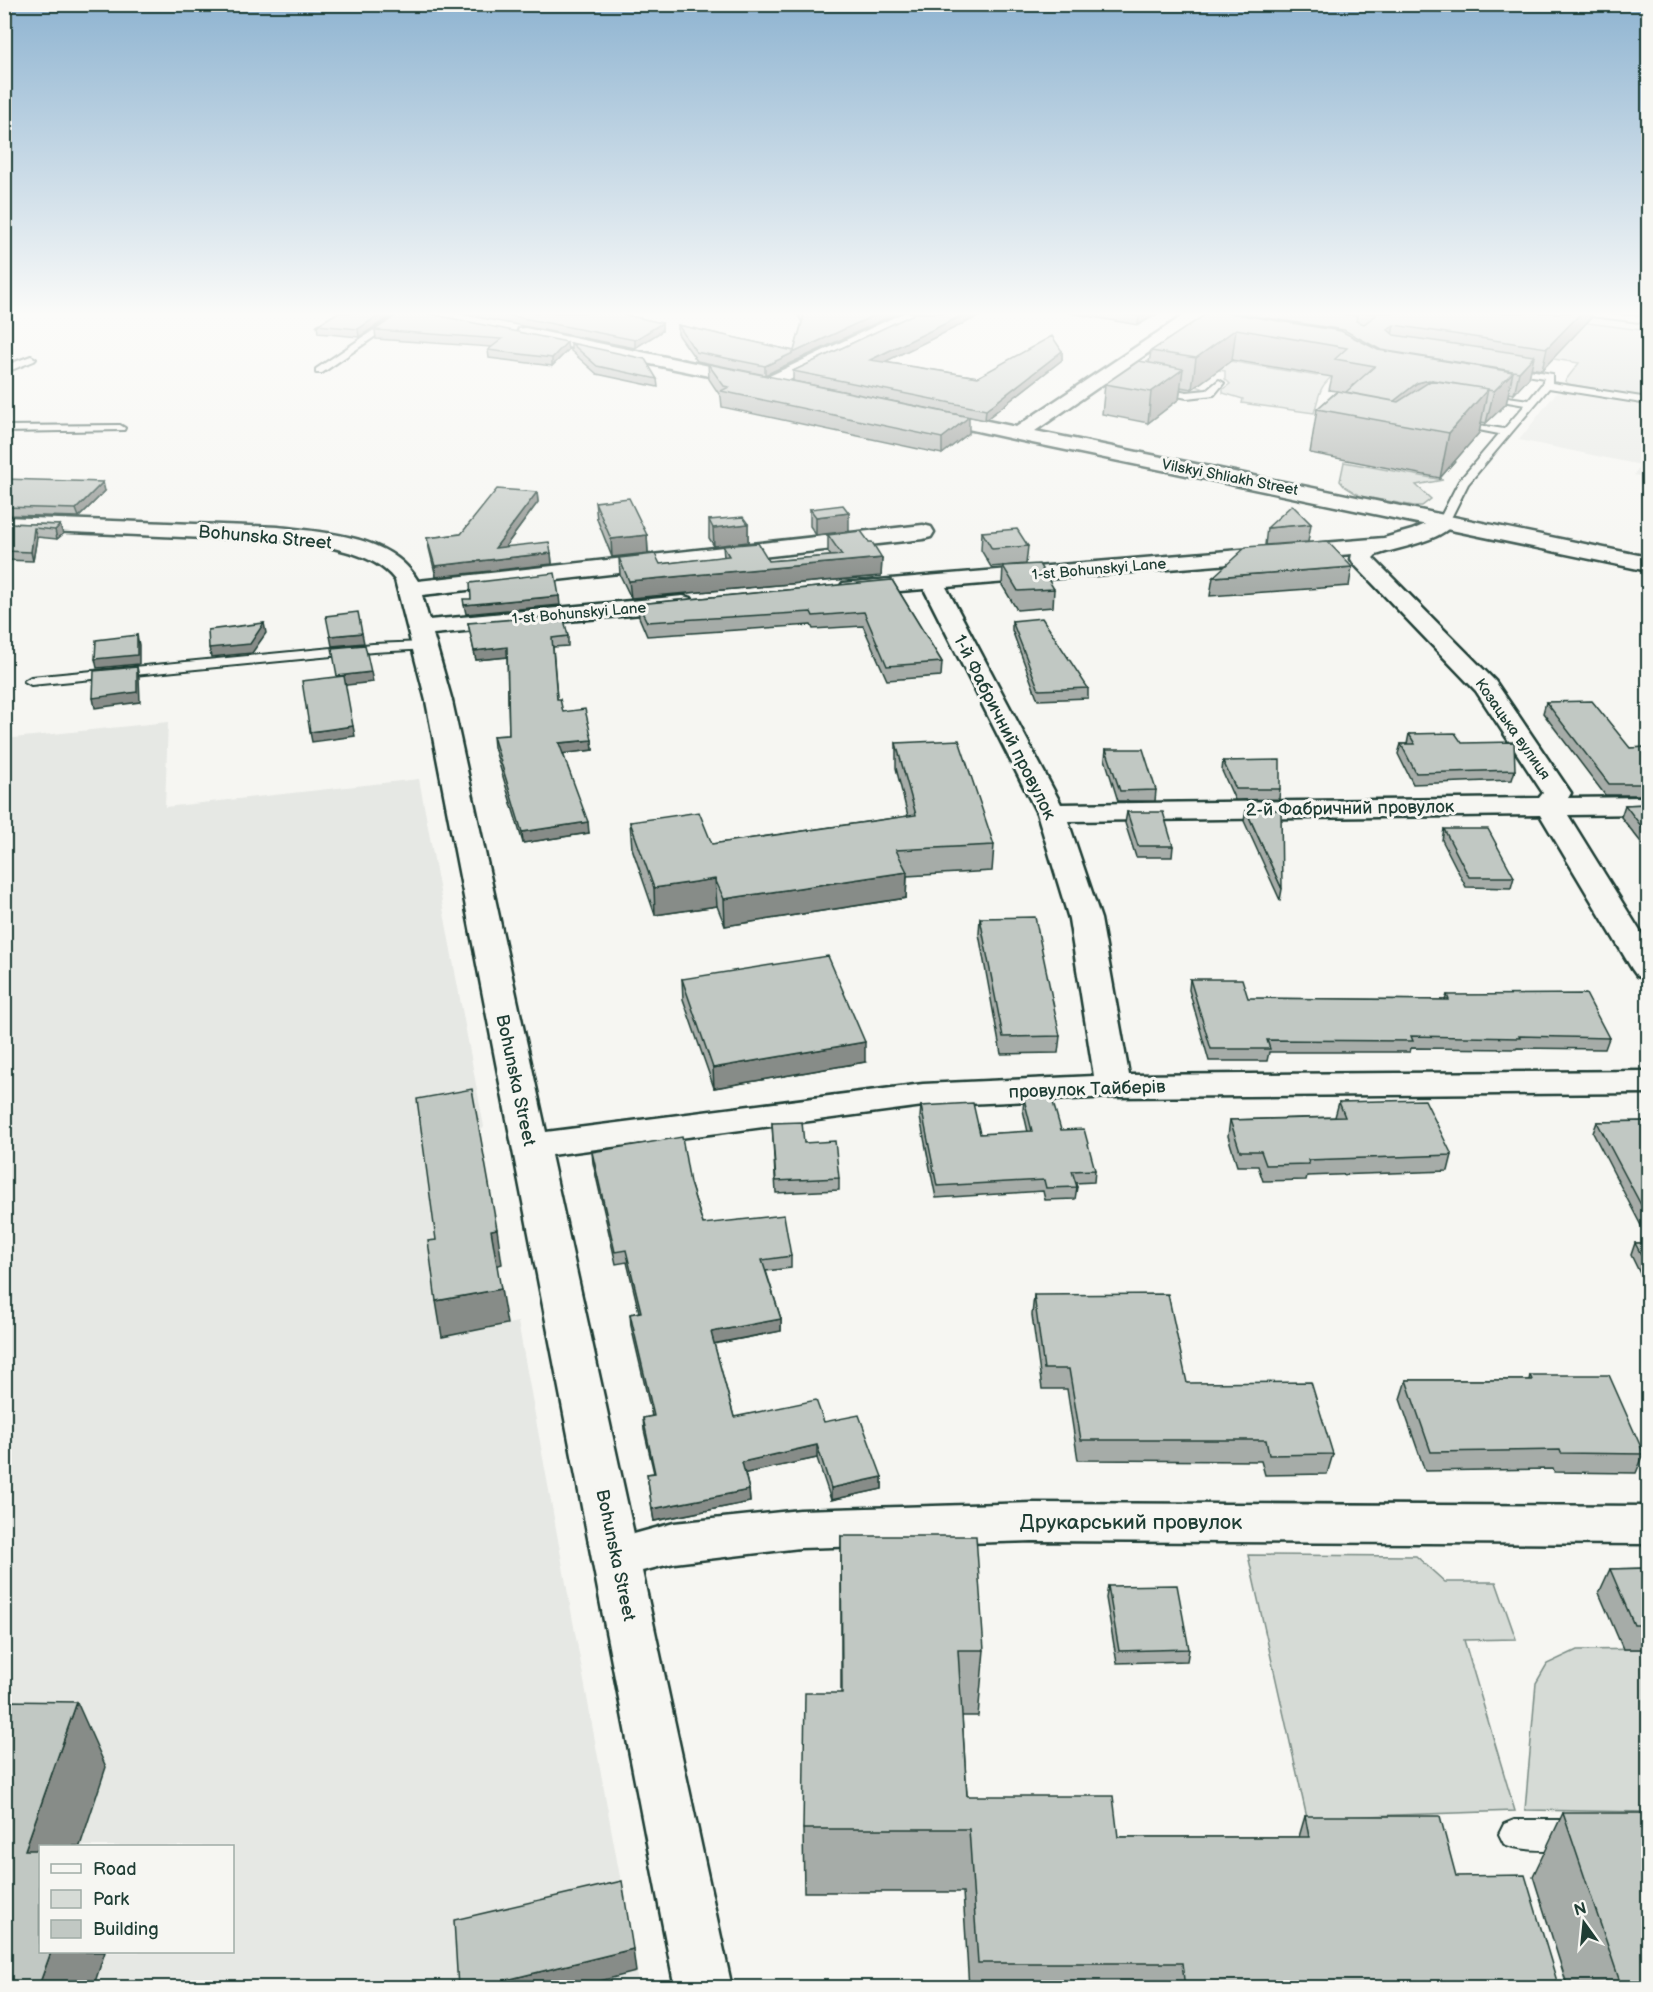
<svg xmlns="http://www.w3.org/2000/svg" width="1653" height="1992" font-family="'Balsamiq Sans',sans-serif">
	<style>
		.built { fill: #e6e8e4; fill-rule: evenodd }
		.green { fill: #d6dbd6; stroke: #7a8c85; stroke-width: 1.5 }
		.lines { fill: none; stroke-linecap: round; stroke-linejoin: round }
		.service-casing { stroke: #1f3d34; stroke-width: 4 }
		.minor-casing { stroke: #1f3d34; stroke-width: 5 }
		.tertiary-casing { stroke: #1f3d34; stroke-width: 5 }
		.service { fill: #f6f6f2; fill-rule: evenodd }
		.minor { fill: #f6f6f2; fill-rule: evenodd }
		.tertiary { fill: #f6f6f2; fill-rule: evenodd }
		.wall { fill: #a6aca8; stroke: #1f3d34; stroke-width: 1.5 }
		.shaded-wall { fill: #878c88; stroke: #1f3d34; stroke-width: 1.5 }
		.building { fill: #c1c8c3; stroke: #1f3d34; stroke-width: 1.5 }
		.labels { text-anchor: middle; stroke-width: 6; stroke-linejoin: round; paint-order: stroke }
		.far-street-label { font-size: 15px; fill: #1f3d34; stroke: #f6f6f2 }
		.street-label { font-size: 18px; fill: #1f3d34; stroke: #f6f6f2 }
		.near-street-label { font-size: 21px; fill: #1f3d34; stroke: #f6f6f2 }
	</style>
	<rect width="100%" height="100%" fill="#f6f6f2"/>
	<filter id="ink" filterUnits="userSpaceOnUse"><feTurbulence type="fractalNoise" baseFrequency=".0167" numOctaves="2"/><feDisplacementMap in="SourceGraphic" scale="12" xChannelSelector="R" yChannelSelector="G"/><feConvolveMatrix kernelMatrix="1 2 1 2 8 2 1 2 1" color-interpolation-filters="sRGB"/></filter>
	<g filter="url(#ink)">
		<path class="built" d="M1513,313H1648V478L1634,475L1641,465L1519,440L1556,393L1565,392L1569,388L1570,386L1565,381L1612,326Z
			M168,722L165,807L419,779L484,1127L479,1133L502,1264L497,1266L507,1324L518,1322L625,1904L639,1987H5L4,739ZM40,1846H232V1952H40Z"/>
		<path class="green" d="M1513,313L1648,331V398L1568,384L1565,381L1579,363L1402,335Z
			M1165,350L1317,376L1332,363L1335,374C1318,387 1320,394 1314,413L1242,403L1243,399L1223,393V389L1230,384L1225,379V371L1176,364L1150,382L1188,389L1194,385L1202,388C1193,399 1136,383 1120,379Z
			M1344,462L1443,480L1416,485L1431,499L1422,506H1414L1360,496L1344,486L1340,481Z
			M1248,1555L1416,1556L1445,1582H1496L1516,1639L1464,1640L1515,1811L1307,1818Z
			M1648,1649V1812L1525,1810L1536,1683L1547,1664L1577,1650Z"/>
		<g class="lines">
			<defs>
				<path id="service" d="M399,313H409L322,373H316V369Z
					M1587,313L1648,317V323L1591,316Z
					M31,356L36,359L34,361L4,373V366Z
					M1507,366L1552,374V383L1648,398V404L1549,388L1468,484L1448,524H1440L1438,522L1459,481L1499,434L1453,425V421L1504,429L1525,405L1479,397V393L1529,400L1542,384L1544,378L1504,371V367Z
					M1100,376L1187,392L1207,390L1219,380L1224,383L1214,395L1187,398L1097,381V377Z
					M120,425L125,428L124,430L4,432V426Z
					M424,642L431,646L429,649L373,652L31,685L24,681L31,677L373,644Z
					M1514,1820H1578L1588,1824L1593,1834L1588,1844C1570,1852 1522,1852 1504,1844L1499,1834L1504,1824Z"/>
				<path id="minor" d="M903,313H924L922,316L775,387H763L760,383L763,379Z
					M1444,516L1452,517L1455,522C1442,541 1397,548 1376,555L1373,558L1495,681L1571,793L1568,798L1648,797V814L1568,815L1648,944V979L1637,976L1632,969L1540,815L1068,821L1101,919L1129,1075L1648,1071V1093L1113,1097L923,1106L551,1155L634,1534L674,1523L800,1510L1032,1503L1648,1506V1544L1032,1541L800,1548L674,1563L642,1571L732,1988H675L426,701L395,580C383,564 364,556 345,551C300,538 251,539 205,538C138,535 71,532 4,529V517L278,527C325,533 392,535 418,581L923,525L931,527L934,532L931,537L923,539L422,595L429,620L683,596L691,598L695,603L691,608L683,610L433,634L452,701L546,1132L923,1084L1094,1076L1069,919L1037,813L924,589L851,595L843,593L839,588L843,583L1384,538L1412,530ZM1352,554L1351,559L1354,564L1476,691L1543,793L1539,798L1061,804L946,587Z"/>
				<path id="tertiary" d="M1187,313H1206L1035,431L1648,557V571L1018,440L918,418L916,414L918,410L925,408L1016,427Z
					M525,328L753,375L759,376L762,380L759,384L753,385L519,337L517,333L519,329Z"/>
			</defs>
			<use href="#service" class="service-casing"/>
			<use href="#minor" class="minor-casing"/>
			<use href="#tertiary" class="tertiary-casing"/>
			<use href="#service" class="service"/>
			<use href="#minor" class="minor"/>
			<use href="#tertiary" class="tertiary"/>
		</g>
		<path class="wall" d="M337,313H395L359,337L318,333L317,325Z
			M400,313L568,350L552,366L489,358L488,350L492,347L376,339L375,330Z
			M456,313H617L662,323V331L635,348Z
			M796,313H898L765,375L697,361L678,334V325L794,351L802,322Z
			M916,313H985L884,362L978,377L1062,351V360L985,420L793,381V371Z
			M1070,313H1159L1138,325Z
			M1208,313H1592L1591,318L1542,370L1531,368L1529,378L1514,394L1508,393L1506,404L1486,423L1481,422L1479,433L1440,478L1310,453L1317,409L1337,391L1329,390L1332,377L1232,360L1192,389L1181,387L1179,399L1148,423L1102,414L1105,384L1149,363L1151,351Z
			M571,343L657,379L658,387L597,374L571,351Z
			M708,364L969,433L942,454L722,407L721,397L709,379Z
			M4,479L105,491L79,517L4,515Z
			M537,492L538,502L505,547L551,553L552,564L436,577L429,548L427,538L461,534Z
			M595,502L647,535L648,553L612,557L597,519Z
			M810,509L849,531L816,535L810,526Z
			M709,520L748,524V542L714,546L709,538Z
			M4,523L60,525L63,534L57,539L37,537L33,561L4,560Z
			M1311,524L1308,542L1265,545L1267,528Z
			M982,532L1028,546L1026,564L991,567L981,550Z
			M828,535L882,558L881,576L631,598L620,575L619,558L660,564L724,557L723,546L769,561L831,556L828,552Z
			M1003,566L1054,589L1053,607L1017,610L1002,585Z
			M1352,567L1349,586L1210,596L1213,577Z
			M892,580L942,662L941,676L887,680L863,626L813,629L811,625L647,636L639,617L638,604Z
			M1012,621L1088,688V698L1038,700L1012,630Z
			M468,623L568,636V646L553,647L557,699L563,712L592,740L593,750L563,753L589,833L523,843L494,747L493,736L509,735L507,657L476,660Z
			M1546,702L1630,748L1648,747V795H1605L1543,713Z
			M1409,734L1515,770L1512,780L1413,784L1398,754L1401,744H1407Z
			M896,743L994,845L992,871L907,876L906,898L725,926L717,906L655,915L632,848L630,822L712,844L908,816L896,768Z
			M1106,749L1156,790L1155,801H1118L1105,759Z
			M1223,761L1280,789L1279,799L1235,800L1222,771Z
			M1648,804V851L1621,817L1625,805Z
			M1246,810L1282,889L1280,900L1244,821Z
			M1127,812L1173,846L1172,857H1136L1125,823Z
			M1444,829L1514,877L1511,888L1466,887L1442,840Z
			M980,918L1060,1036L1058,1053L1001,1054L979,934Z
			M682,979L865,1062L714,1088L683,999Z
			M1190,979L1248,998L1445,1000L1447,995L1609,1038L1605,1049L1517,1048L1516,1049L1411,1048L1410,1052H1269L1267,1061H1209L1189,990Z
			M1024,1099L1061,1130L1095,1170L1094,1182L1075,1183L1077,1187L1075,1199L1045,1200L1043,1191L936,1198L920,1118L921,1106L980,1134L1028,1132L1023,1110Z
			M1339,1102L1452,1155L1448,1171L1307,1176L1306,1180L1263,1181L1258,1166H1237L1228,1136L1230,1120L1335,1117Z
			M1648,1121V1239L1593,1133L1597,1122Z
			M772,1123L804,1143L839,1178V1190L776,1193Z
			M592,1152L690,1183L703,1224L791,1256V1268L766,1271L781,1319V1331L714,1344L734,1417L824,1422L882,1477V1489L831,1500L817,1458L745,1473L749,1490L750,1502L654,1521L647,1474L654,1473L644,1430L643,1418L652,1416L631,1326L630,1314L639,1312L627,1262L616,1264L593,1163Z
			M1635,1243H1648V1290L1631,1255Z
			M1034,1295L1187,1383L1333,1454L1327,1474L1265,1475L1261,1461L1078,1460L1067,1389H1042L1032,1315Z
			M1530,1375L1644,1454L1636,1473L1554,1472L1553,1469L1425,1471L1400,1399L1406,1380H1529Z
			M841,1536L984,1650L978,1716H962L967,1796L1118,1837H1299L1305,1816L1456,1876L1559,1988H969L963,1892H804L803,1829L841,1693Z
			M1648,1568V1649H1623L1599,1593L1610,1569Z
			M1108,1586L1189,1649L1187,1661L1117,1663L1106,1598Z
			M1563,1813L1648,1988H1568L1533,1876Z"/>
		<path class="shaded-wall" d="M382,313H395L359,337L358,329Z
			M879,313H898L765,375V366Z
			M967,313H985L870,369V360Z
			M1144,313H1159L1138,325L1139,316Z
			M1581,313H1592L1591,318L1542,370L1547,348Z
			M662,323V331L635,348V340Z
			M1394,325L1390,346L1387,329Z
			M1236,329L1232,360L1192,389L1196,358Z
			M567,342L568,350L552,366V358Z
			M1062,351V360L985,420L986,410Z
			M1534,356L1529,378L1514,394L1519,372Z
			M1183,369L1179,399L1148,423L1151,392Z
			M1513,372L1506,404L1486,423L1494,391Z
			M1429,380L1422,412L1394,401L1417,383Z
			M1488,389L1479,433L1440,478L1449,433Z
			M6,402L9,412L8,424L6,425L8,434V442L4,445V414Z
			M969,417V433L942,454V438Z
			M103,482L105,491L79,517L76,509Z
			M537,492L538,502L496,559L495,548Z
			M849,513V531L816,535V517Z
			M748,524V542L714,546L713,528Z
			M60,525L63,534L57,539L55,530Z
			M34,528L37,537L33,561L31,552Z
			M647,535L648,553L612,557L611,539Z
			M551,553L552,564L436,577L435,566Z
			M882,558L881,576L631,598L629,581Z
			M559,596L560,605L466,614L464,605Z
			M264,623L266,633L252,653L211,657L209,648Z
			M362,633L364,643L332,646L330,636Z
			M137,635L139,645V664L97,668L95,659Z
			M507,647L508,657L476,660L474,651Z
			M137,667L139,677L140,702L95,708L93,698Z
			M371,672L373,682L339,686L337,676Z
			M353,726L355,736L312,742L310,732Z
			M592,740L593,750L560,754L559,743Z
			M588,822L589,833L523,843L522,832Z
			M907,872L906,898L725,926L724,899Z
			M715,879L717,906L655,915L654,888Z
			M865,1042V1062L714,1088L713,1068Z
			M497,1229L502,1264L496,1266L491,1230Z
			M501,1289L507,1324L442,1337L436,1301Z
			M781,1319V1331L712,1344L711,1332Z
			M817,1445V1458L742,1474V1462Z
			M882,1477V1489L831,1500V1488Z
			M749,1490L750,1502L654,1521L652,1509Z
			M77,1702L106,1767L80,1846H40V1879L25,1850Z
			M633,1949L636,1972L572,1988H473Z
			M51,1952H105L93,1988H38Z"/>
		<path class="building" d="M337,313H382L358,329L317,325Z
			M400,313H426L567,342L552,358L488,350L502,339L375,330Z
			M497,313H617L662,323L635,340Z
			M802,313H879L765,366L696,352L678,325L794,351L804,316Z
			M916,313H967L870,360L978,377L1052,336L1062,351L986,410L793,371Z
			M1121,313H1144L1139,316Z
			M1208,313H1229L1341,331L1378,350L1513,372L1494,391L1488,390V389L1429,380L1417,383L1394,401L1346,392L1375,366L1335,359L1347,348L1236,329L1196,358L1151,351Z
			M1235,313H1333L1357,316L1356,321L1364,324L1376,315V313H1581L1547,348L1394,325L1387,329L1394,335L1534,356L1519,372L1381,350L1344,330Z
			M571,343L645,359L657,379L597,366Z
			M1139,361L1183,369L1151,392L1105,384Z
			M708,364L969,417L942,438L721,391L729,387L724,386Z
			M1432,380L1488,389L1449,433L1317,409L1338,391L1398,402Z
			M4,402H6V413L4,414Z
			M4,479L103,482L76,509L4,507Z
			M497,489L537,492L495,548L549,542L551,553L435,566L427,538L461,534Z
			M629,498L647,535L611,539L595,502Z
			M843,505L849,513L816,517L810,509Z
			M1292,505L1311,524L1267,528Z
			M743,517L748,524L713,528L709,520Z
			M4,523L60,525L55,530L34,528L31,552L4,551Z
			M1017,529L1028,546L992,549L982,532Z
			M861,531L869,542H872L882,558L629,581L619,558L655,554L660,564L729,556L723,546L758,543L769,561L842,555L828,535Z
			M1327,541L1352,567L1213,577L1246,547Z
			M1039,564L1054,589L1018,591L1003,566Z
			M555,573L559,596L464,605L463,599H471L470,583Z
			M892,580L942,662L887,666L864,612L813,616L811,612L647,622L638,604Z
			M358,612L362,633L330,636L326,616Z
			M563,615L568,636L552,638L557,699H560L563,712L585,709L592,740L559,743L588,822L522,832L493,736L509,735L507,647L474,651L468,623Z
			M1042,618L1088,688L1039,690L1012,621Z
			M264,623L250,644L209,648L208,630Z
			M137,635V655L95,659L96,640Z
			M365,645L371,672L337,676L332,648Z
			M137,667V692L93,698L94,671Z
			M344,676L353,726L310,732L302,681Z
			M1592,701L1630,748L1648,747V784H1609L1546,702Z
			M1455,733L1462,743L1514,742L1515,770L1416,773L1401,744H1415L1409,734Z
			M959,740L994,845L896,850L907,872L724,899L715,879L654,888L630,822L699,812L712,844L916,815L896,743Z
			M1106,749H1143L1156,790L1120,791Z
			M1280,760V789H1236L1223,761Z
			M1648,804V835L1625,805Z
			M1246,810H1281L1282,889Z
			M1127,812H1163L1173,846H1138Z
			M1444,829H1488L1514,877H1469Z
			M1035,917L1060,1036L1003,1037L980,918Z
			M828,956L865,1042L713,1068L682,979Z
			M1190,979H1242L1248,998L1449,1000L1447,995L1586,994L1609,1038L1519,1036L1520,1038L1411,1036L1413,1041L1267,1040L1270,1049H1211Z
			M472,1089L497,1229L491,1230L501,1289L436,1301L428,1241L436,1240L417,1099Z
			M1050,1092L1061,1130L1084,1129L1095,1170L1072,1171L1077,1187L1046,1188L1044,1180L937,1186L921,1106L973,1103L980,1134L1032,1131L1024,1099Z
			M1425,1100L1452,1155L1308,1160L1309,1164L1266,1165L1261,1151H1240L1230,1120L1345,1117L1339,1102Z
			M1648,1121V1218L1597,1122Z
			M802,1122L804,1143L835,1141L839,1178L776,1181L772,1123Z
			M682,1137L690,1183L703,1224L784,1215L791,1256L762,1260L781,1319L711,1332L734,1417L816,1400L824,1422L859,1415L882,1477L831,1488L817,1445L742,1462L749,1490L652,1509L647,1474L655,1473L643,1418L654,1416L630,1314L641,1312L626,1250L615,1252L592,1152Z
			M1635,1243H1648V1268Z
			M1168,1294L1187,1383L1311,1382L1333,1454L1269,1455L1266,1440H1081L1069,1369H1044L1034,1295Z
			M1530,1375H1609L1644,1454L1561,1453L1560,1450L1431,1452L1406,1380H1532Z
			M841,1536H976L984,1650H958L967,1796H1113L1118,1837H1309L1305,1816H1440L1456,1876L1525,1875L1559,1988H1185L1182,1963H978L969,1829H803L805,1693H842Z
			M1648,1568V1625H1634L1610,1569Z
			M1177,1585L1189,1649L1119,1651L1108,1586Z
			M4,1701L77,1702L25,1850H40V1952H51L38,1988H4Z
			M1563,1813H1648V1988H1622Z
			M622,1881L633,1949L473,1988H458L454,1920Z"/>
	</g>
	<linearGradient id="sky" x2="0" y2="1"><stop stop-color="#8fb4d1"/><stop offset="0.53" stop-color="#fbfbf9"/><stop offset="1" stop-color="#fbfbf9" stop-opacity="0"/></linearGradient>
	<rect width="1653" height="592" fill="url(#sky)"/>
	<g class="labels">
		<g class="far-street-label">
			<text transform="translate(1230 477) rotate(11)" y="5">Vilskyi Shliakh Street</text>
			<text transform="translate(1099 569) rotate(-5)" y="5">1-st Bohunskyi Lane</text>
			<text transform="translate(579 613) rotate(-5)" y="5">1-st Bohunskyi Lane</text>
			<text transform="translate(1513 729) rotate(55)" y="5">Козацька вулиця</text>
		</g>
		<g class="street-label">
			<text transform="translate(265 537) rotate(5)" y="6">Bohunska Street</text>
			<text transform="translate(1005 727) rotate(63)" y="6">1-й Фабричний провулок</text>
			<text transform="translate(1350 808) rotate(-1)" y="6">2-й Фабричний провулок</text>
			<text transform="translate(516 1080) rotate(78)" y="6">Bohunska Street</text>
			<text transform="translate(1087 1089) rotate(-2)" y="6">провулок Тайберів</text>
			<text transform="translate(616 1555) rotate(78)" y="6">Bohunska Street</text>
		</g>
		<g class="near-street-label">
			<text x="1131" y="1529">Друкарський провулок</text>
		</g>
	</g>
	<rect width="1653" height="1992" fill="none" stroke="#f6f6f2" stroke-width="24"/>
	<rect x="12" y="12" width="1629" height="1968" fill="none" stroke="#1f3d34" stroke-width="2" filter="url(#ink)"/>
	<rect x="39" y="1845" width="195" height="108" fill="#f6f6f2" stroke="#a0aca6" stroke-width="1.5"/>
	<rect x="51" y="1864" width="30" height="9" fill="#f6f6f2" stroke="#a0aca6" stroke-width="1.5"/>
	<text x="93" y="1875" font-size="18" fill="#1f3d34">Road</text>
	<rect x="51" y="1890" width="30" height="18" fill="#d6dbd6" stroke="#a0aca6" stroke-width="1.5"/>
	<text x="93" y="1905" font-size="18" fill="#1f3d34">Park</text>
	<rect x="51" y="1920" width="30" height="18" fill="#c1c8c3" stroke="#a0aca6" stroke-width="1.5"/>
	<text x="93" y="1935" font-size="18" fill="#1f3d34">Building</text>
	<g transform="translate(1584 1923) rotate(345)" stroke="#f6f6f2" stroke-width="4.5" paint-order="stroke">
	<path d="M0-4.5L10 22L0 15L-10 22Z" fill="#1f3d34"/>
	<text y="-9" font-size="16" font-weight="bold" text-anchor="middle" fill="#1f3d34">N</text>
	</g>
</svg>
